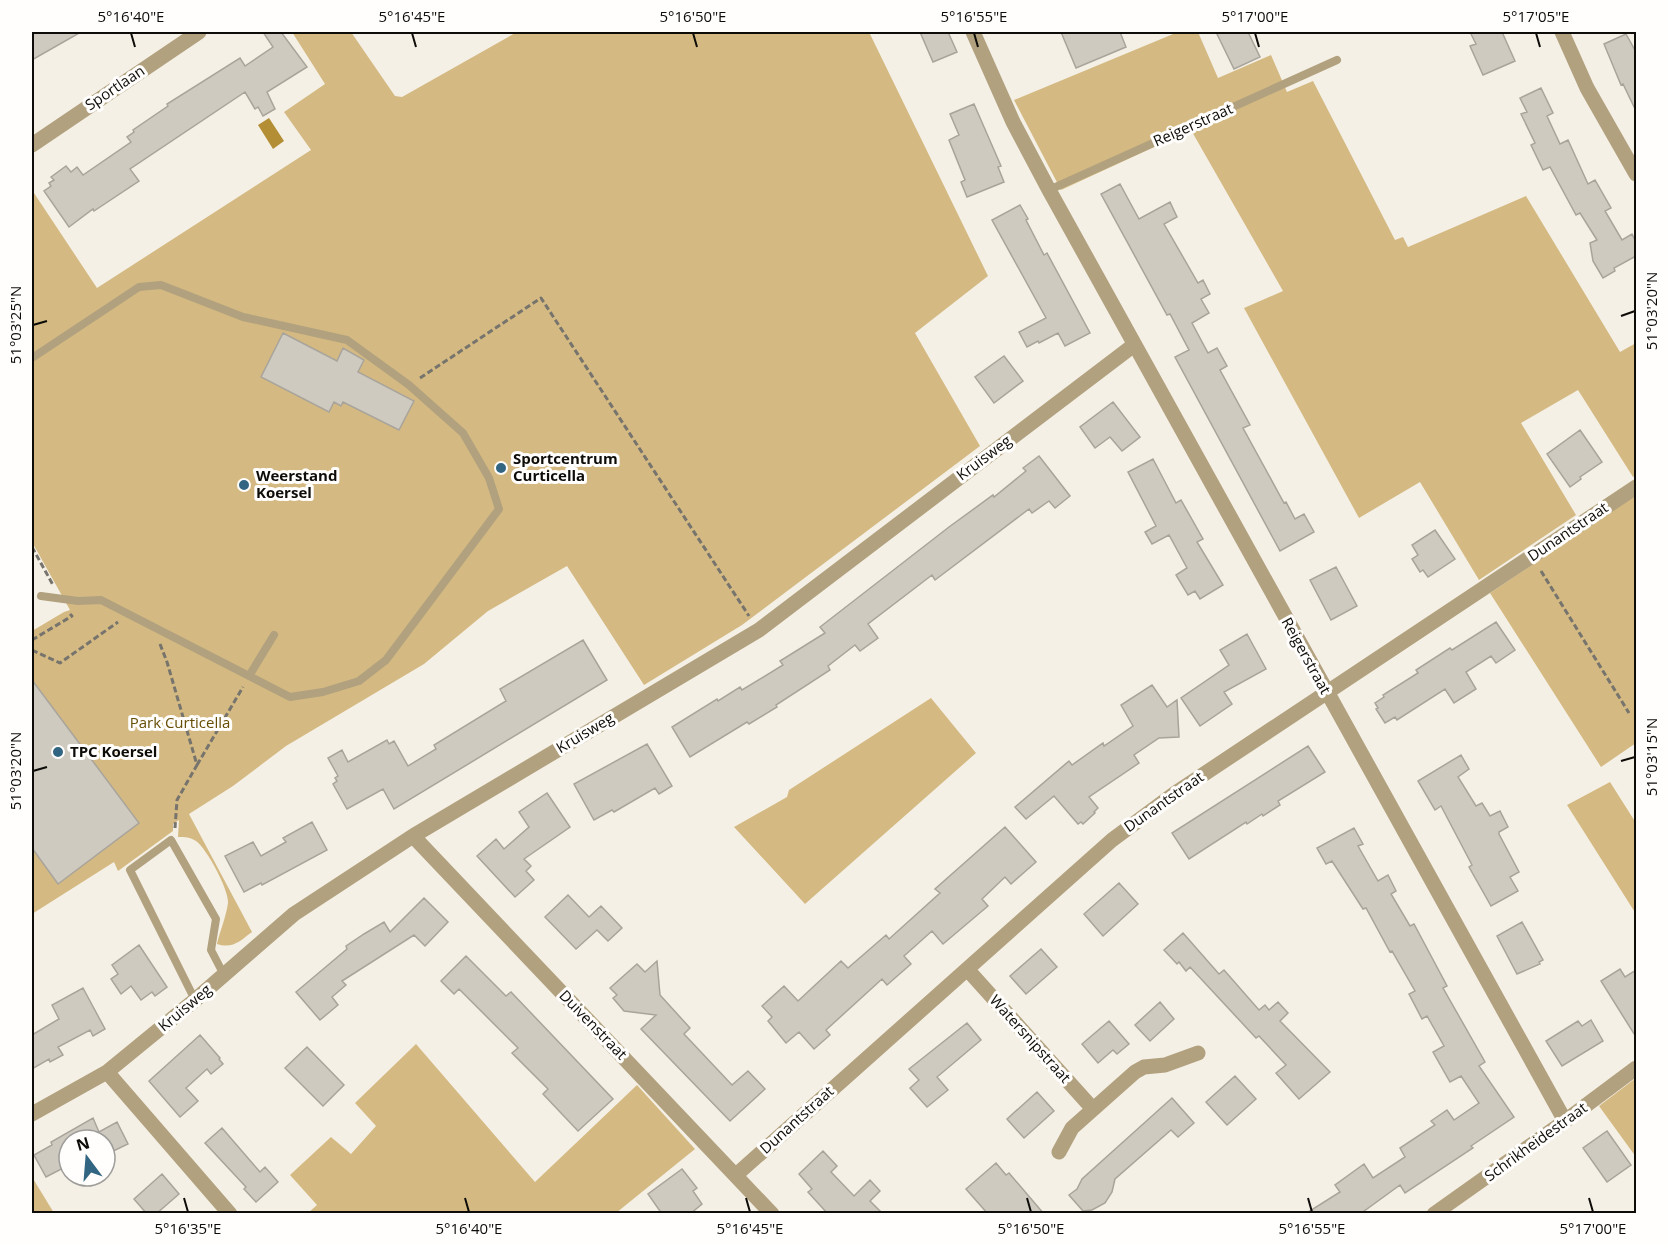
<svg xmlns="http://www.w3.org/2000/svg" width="1668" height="1245" font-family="'Open Sans',sans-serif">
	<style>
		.green { fill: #d4ba82 }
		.water { fill: #b38e35 }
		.building { fill: #cecac0; stroke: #a9a49b; stroke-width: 1.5 }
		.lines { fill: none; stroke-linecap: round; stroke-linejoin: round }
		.path { stroke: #77746d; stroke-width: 3; stroke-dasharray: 6 3; stroke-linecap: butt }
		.service { stroke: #b1a17e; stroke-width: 8 }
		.minor { stroke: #b1a17e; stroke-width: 15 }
		.ticks { fill: none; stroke: #0d0c08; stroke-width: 2 }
		.poi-dot { fill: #326582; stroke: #fffefc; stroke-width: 2 }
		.labels { text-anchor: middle; stroke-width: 6; stroke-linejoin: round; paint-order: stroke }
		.street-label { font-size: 15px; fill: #0d0c08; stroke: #fffefc }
		.poi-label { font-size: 15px; font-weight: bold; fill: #0d0c08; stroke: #fffefc; text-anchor: start }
		.park-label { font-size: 15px; fill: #664d05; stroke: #fffefc }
		.neatline { fill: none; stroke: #0d0c08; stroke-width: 2 }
		.ticks-label { font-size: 15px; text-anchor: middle; fill: #0d0c08 }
	</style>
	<rect width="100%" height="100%" fill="#f5f0e6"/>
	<path class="green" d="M292,32H351L395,96L402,97L517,32H869L988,276L915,333L980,446L742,625L644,685L567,566L488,611L424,664L286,746L233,786L189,814L252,932C240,941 233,949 217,944C220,931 226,917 228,903C229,890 207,849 196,841C190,837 185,837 178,837L179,820L173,824V831L118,871L114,862L32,914V631L64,612L70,610L32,542V190L97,288L311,150L284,112L325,84Z
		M1178,32H1198L1218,78L1271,55L1287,92L1313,81L1395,240L1403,237L1408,247L1526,196L1620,352L1636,343V475L1633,477L1578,390L1521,423L1576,515L1479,580L1420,482L1359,518L1244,308L1283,291L1191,130L1061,190L1014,100Z
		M1636,495V743L1601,767L1490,593Z
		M931,698L976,753L805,904L734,827L787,797L789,790Z
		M1610,782L1636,823V914L1567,805Z
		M416,1044L535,1182L637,1085L695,1149L616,1213H308L317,1205L290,1175L331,1137L351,1154L376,1126L355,1103Z
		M1636,1078V1157L1599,1106Z
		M32,1177L54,1213H32Z"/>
	<path class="water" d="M269,118L284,141L273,149L258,125Z"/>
	<path class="building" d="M32,32H81L32,60Z
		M263,32H281L307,67L267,92L275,109L263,116L258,107L255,109L245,92L130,169L139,181L94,211L93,209L69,227L44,191L51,186L49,183L54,180L51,177L66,166L71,172L77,167L83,175L131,142L127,137L134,132L133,130L168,106L167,104L240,58L245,66L273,47Z
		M920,32H948L957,52L933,62Z
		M1061,32H1120L1126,47L1076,68Z
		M1216,32H1248L1260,57L1234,69Z
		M1470,32H1502L1515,61L1483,75L1470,46L1476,44Z
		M1626,34L1636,52V111L1623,84L1621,85L1604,44Z
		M1541,88L1553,113L1547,116L1560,144L1568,140L1588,184L1595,180L1611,208L1605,211L1622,240L1632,234L1636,242V256L1614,268L1615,271L1603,278L1593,261L1590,243L1597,240L1580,213L1576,215L1550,167L1543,170L1531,145L1535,143L1521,114L1527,112L1520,98Z
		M974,104L1001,166L998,167L1004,182L967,197L961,182L965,180L949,140L959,135L950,114Z
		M1120,184L1139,219L1170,202L1177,217L1164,224L1198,283L1203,280L1210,294L1201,299L1209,313L1192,323L1208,353L1217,348L1227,366L1220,370L1250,425L1243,428L1284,503L1286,502L1295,519L1304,514L1314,532L1280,551L1175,357L1189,350L1170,314L1167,315L1101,194Z
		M1020,205L1028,219L1026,220L1044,255L1047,253L1090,333L1065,346L1058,333L1039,343L1038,341L1027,347L1019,332L1046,318L992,220Z
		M283,333L337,361L343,348L364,360L358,372L414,401L399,430L343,402L341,406L334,402L329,412L261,377Z
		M1004,356L1023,381L994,403L975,377Z
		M1113,402L1140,437L1122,451L1110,437L1095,448L1080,427Z
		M1580,430L1602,462L1580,477L1581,479L1570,487L1547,454Z
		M1039,456L1070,496L1055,508L1049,501L1032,513L1029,509L935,580L932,575L868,624L878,638L860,651L855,645L828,666L830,670L776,705L777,707L749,724L747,722L690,757L672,727L717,699L718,701L740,687L742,690L783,665L780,661L825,633L820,627L949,527L993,495L994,497L1026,471L1023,468Z
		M1153,459L1176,503L1181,500L1203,539L1197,542L1223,585L1200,599L1195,591L1188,595L1176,575L1187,568L1169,535L1152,544L1145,532L1156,526L1128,472Z
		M1435,530L1455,559L1428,577L1423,570L1420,572L1412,559L1418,555L1412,545Z
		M1336,567L1357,606L1331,620L1310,580Z
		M1496,622L1515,650L1496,663L1491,656L1466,672L1476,689L1454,703L1445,689L1397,720L1395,717L1385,723L1376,709L1378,708L1375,703L1384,697L1383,695L1418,673L1416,670L1450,648L1452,650Z
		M1247,634L1266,669L1224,692L1232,704L1200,726L1181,698L1229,665L1220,650Z
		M583,640L607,680L394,809L383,789L347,809L333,784L337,781L335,778L338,776L328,758L342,750L348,762L387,740L389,744L394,741L408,766L436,749L434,745L506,701L500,689Z
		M32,680L139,823L58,884L32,848Z
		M1152,685L1167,707L1177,700L1179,737L1159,738L1134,755L1139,763L1089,797L1098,808L1094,812L1095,813L1083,824L1081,822L1078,824L1054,796L1026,819L1015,807L1069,761L1072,765L1103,743L1104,746L1133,726L1121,705Z
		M647,744L672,786L659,794L655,788L614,812L612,810L594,820L574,784Z
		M1308,746L1325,772L1278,801L1280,805L1263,816L1262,814L1247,824L1246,822L1189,859L1172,833Z
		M1461,755L1469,769L1458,777L1476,806L1482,803L1490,816L1500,811L1508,827L1499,832V834L1519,872L1510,877L1518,891L1491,906L1469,867L1472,865L1441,806L1435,810L1418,781Z
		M547,793L570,827L524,859L531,866L526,871L534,880L515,897L477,856L496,839L504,849L529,827L519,812Z
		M312,822L327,850L262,885L261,883L244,892L225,856L253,842L261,856L286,842L283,838Z
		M1005,827L1036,862L1011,884L1005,877L982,899L988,906L943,944L932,931L904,956L911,964L887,985L882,979L826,1030L830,1035L814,1049L799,1032L786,1043L768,1021L772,1017L762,1006L784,986L798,1001L841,961L848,968L886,935L889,939L940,893L935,889Z
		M1354,828L1363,844L1358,846L1378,881L1388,875L1396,891L1391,894L1410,926L1414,924L1447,986L1443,988L1485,1062L1479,1066L1514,1117L1471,1146L1473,1148L1405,1193L1400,1185L1360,1214H1305L1340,1192L1335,1185L1364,1164L1373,1178L1405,1157L1400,1148L1435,1125L1431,1121L1447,1110L1454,1120L1479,1103L1461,1076L1450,1082L1433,1052L1444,1046L1427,1016L1422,1019L1409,994L1415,991L1392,951L1390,952L1366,908L1363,909L1332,861L1326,864L1317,848Z
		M1119,883L1138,904L1103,936L1084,914Z
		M568,895L589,917L601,906L622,928L608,941L597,930L576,949L545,917Z
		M424,898L448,922L425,946L414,935L342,981L346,985L332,997L338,1005L320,1020L296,992L347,949L346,946L364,934L384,922L390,932Z
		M1522,922L1543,960L1539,962L1540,964L1517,974L1497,936Z
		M1183,933L1219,974L1224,970L1259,1010L1265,1005L1269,1010L1278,1002L1288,1013L1280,1021L1330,1072L1299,1099L1276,1073L1286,1065L1259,1036L1256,1038L1190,967L1186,971L1179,962L1177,964L1164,950Z
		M139,945L167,987L155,996L152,992L141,1000L131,986L121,994L111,979L118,974L112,965Z
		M1041,949L1057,967L1026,994L1010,976Z
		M466,956L506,996L511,992L613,1099L578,1131L543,1094L548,1089L512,1053L518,1048L459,989L454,994L441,981Z
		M657,961L660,995L690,1028L684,1034L732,1085L748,1071L765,1089L730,1121L641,1029L656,1015L624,1011L613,998L617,995L610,988L637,964L645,972Z
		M1620,969L1625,977L1636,970V1037L1601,981Z
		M83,988L105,1029L93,1036L90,1030L58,1047L63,1055L50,1062L49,1059L32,1069V1035L59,1019L52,1005Z
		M1160,1002L1174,1019L1150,1041L1135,1025Z
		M1591,1020L1603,1041L1562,1066L1546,1041L1578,1021L1582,1026Z
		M1109,1021L1129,1044L1117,1054L1113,1050L1098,1063L1082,1044Z
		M967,1023L981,1040L937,1077L948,1090L927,1107L910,1088L919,1080L909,1069Z
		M200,1035L220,1058L219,1059L223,1064L211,1074L207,1069L186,1088L198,1101L180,1117L149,1081Z
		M307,1047L344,1085L323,1106L285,1068Z
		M1235,1076L1256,1099L1227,1125L1206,1102Z
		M1037,1092L1054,1111L1024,1138L1007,1119Z
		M1172,1098L1194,1123L1178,1137L1171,1130L1115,1179L1112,1192L1105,1203L1092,1210L1083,1211L1069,1195L1077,1189L1082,1179Z
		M93,1118L99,1132L117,1122L128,1144L105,1155V1140H69V1165L46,1177L34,1155L52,1145L51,1142Z
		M222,1128L260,1172L265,1167L278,1182L256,1202L244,1189L246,1187L205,1143Z
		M1607,1131L1631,1165L1607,1182L1583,1148Z
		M823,1151L837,1166L831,1172L854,1196L870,1180L880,1191L870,1201L883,1214H828L808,1192L812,1189L799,1174Z
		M996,1163L1006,1175L1009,1173L1044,1214H988L966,1189Z
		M682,1169L697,1188L693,1191L702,1204L690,1214H662L648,1194Z
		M162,1174L179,1194L156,1214H147L134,1199Z"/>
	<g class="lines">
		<path class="path" d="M420,378L541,298L749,616
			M32,547L53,585
			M1541,571L1629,713
			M32,640L72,616L70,614
			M160,644L167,662L197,765L177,800L175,828
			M32,650L60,663L118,622
			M197,765L243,687"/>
		<path class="service" d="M1049,190L1337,60
			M32,358L139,287L161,285L243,317L347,340L409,385L463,433L489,478L499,509L386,660L359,681L323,692L290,697L101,600L78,601L41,596
			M249,676L274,635
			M195,1000L130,870L171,840L216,919L211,950L224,975"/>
		<path class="minor" d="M973,32L1013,122L1049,190L1565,1121
			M1562,32L1587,88L1636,174
			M32,145L199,32
			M413,836L772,1214
			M967,969L1093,1109
			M107,1072L230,1214
			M32,1114L107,1072L195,1000L294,914L413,836L759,630L1134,345
			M1059,1152L1072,1128L1135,1072L1144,1067L1165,1065L1198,1053
			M736,1175L1112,840L1174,794L1636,487
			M1434,1214L1565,1121L1636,1068"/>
	</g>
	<path class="ticks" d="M131,33L135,47M412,33L416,47M693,33L697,47M974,33L978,47M1255,33L1259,47M1536,33L1540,47M1621,316L1635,311M33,325L47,321M1621,761L1635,757M33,771L47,767M184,1198L188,1212M465,1198L469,1212M746,1198L750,1212M1027,1198L1031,1212M1308,1198L1312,1212M1589,1198L1593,1212"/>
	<g class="poi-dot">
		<circle cx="501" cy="468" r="6"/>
		<circle cx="244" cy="485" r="6"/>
		<circle cx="58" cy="752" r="6"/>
	</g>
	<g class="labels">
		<g class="street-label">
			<text transform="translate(115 88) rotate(-34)" y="5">Sportlaan</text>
			<text transform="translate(1193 125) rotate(-24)" y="5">Reigerstraat</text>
			<text transform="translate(984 458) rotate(-37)" y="5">Kruisweg</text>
			<text transform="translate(1568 532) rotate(-34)" y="5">Dunantstraat</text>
			<text transform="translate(1306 656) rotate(61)" y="5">Reigerstraat</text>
			<text transform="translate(585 733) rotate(-31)" y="5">Kruisweg</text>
			<text transform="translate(1164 802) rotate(-35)" y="5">Dunantstraat</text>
			<text transform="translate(185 1008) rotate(-40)" y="5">Kruisweg</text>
			<text transform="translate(593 1025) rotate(46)" y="5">Duivenstraat</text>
			<text transform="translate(1030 1039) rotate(48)" y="5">Watersnipstraat</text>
			<text transform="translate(797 1120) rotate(-42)" y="5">Dunantstraat</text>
			<text transform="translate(1536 1142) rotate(-36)" y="5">Schrikheidestraat</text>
		</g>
		<g class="poi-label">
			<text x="513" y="464">Sportcentrum<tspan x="513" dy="17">Curticella</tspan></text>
			<text x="256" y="481">Weerstand<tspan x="256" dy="17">Koersel</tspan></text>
			<text x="70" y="757">TPC Koersel</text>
		</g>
		<g class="park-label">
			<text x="180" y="728">Park Curticella</text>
		</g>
	</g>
	<rect width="1668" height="1245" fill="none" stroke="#fffefc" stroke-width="66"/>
	<g transform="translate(87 1158) rotate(344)"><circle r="28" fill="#fffefc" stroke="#9e9d9a" stroke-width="1.5"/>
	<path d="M0-4.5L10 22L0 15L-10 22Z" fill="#326582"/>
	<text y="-9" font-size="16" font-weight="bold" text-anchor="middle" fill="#0d0c08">N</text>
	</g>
	<rect x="33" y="33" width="1602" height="1179" class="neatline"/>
	<g class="ticks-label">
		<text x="131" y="22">5°16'40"E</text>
		<text x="412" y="22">5°16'45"E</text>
		<text x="693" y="22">5°16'50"E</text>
		<text x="974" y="22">5°16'55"E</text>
		<text x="1255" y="22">5°17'00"E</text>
		<text x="1536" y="22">5°17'05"E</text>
		<text transform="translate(1652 311) rotate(-90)" y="5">51°03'20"N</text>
		<text transform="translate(16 325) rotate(-90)" y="5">51°03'25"N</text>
		<text transform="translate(1652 757) rotate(-90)" y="5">51°03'15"N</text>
		<text transform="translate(16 771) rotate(-90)" y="5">51°03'20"N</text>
		<text x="188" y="1234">5°16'35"E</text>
		<text x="469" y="1234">5°16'40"E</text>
		<text x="750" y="1234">5°16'45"E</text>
		<text x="1031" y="1234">5°16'50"E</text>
		<text x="1312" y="1234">5°16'55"E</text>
		<text x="1593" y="1234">5°17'00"E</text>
	</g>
</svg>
